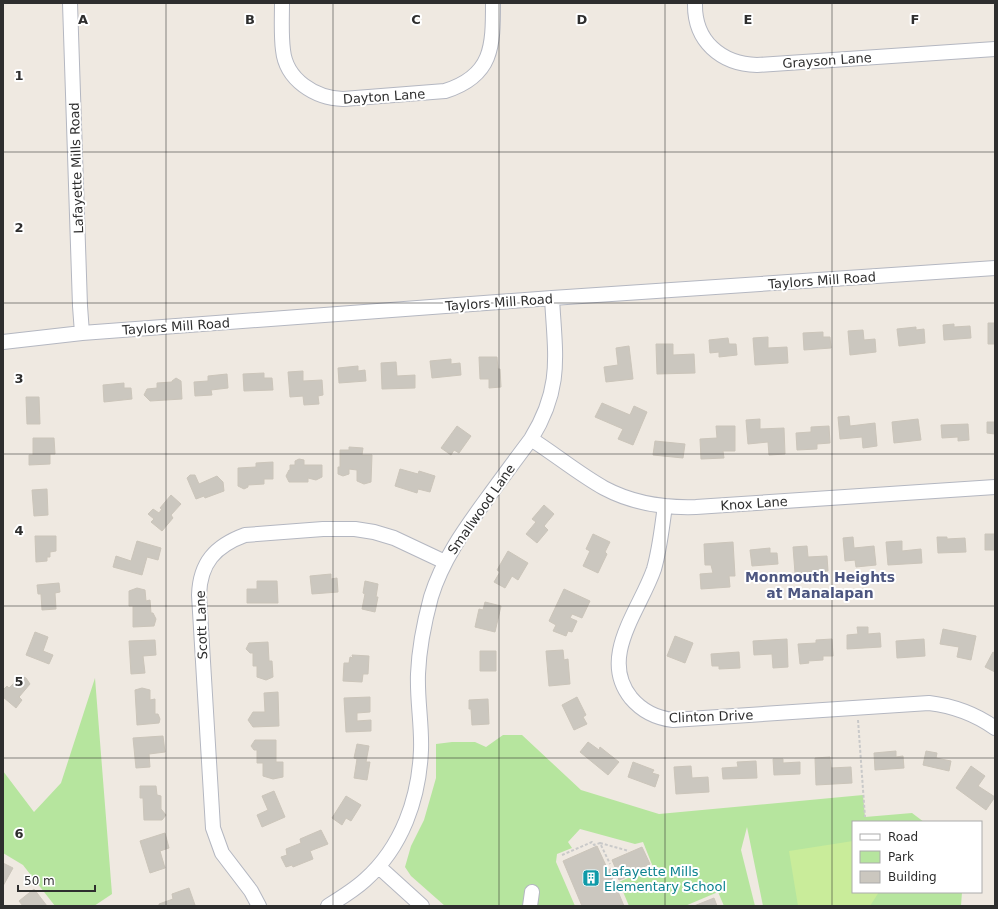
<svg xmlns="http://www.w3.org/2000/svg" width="998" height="909" font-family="'DejaVu Sans',sans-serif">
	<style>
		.green { fill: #b6e59e }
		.pitch { fill: #c9ec9a }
		.building { fill: #cbc7bf; stroke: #cbc5ba }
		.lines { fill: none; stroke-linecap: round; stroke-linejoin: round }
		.minor-casing { stroke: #b4b7c1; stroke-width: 16 }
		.path { stroke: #c9c9c9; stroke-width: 2; stroke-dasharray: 3 2; stroke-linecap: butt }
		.minor { stroke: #fff; stroke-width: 14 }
		.grid { fill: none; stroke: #2e2e2e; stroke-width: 1; stroke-opacity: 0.55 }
		.labels { text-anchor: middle; stroke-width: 4; stroke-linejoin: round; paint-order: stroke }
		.street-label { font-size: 13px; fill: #2e2e2e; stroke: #fff }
		.culture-label { font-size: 13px; fill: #0d838f; stroke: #fff; text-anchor: start }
		.neighbourhood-label { font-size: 14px; font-weight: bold; fill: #4d5680; stroke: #fff }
		.grid-label { font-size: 13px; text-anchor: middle; font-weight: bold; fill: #2e2e2e; stroke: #fff; stroke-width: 4; stroke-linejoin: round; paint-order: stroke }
	</style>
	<rect width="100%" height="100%" fill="#efe9e1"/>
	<path class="green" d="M95,678L112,894L94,906H55L23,865L3,853V771L34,812L61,783Z
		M503,735H522L581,790L659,814L863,795L865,817L912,813L924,822H853V892H962L961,906H763L747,827L741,850L755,906H724L718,892L685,906H629L619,882L653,867L643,842L635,844L580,829L568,842L572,848L557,854L556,862L575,906H445L411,876L405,867L411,846L424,820L436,778V744L452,742H475L486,747Z"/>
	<path class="pitch" d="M853,841V892H879L870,906H798L789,851Z"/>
	<path class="building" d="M988,323H995V344H988Z
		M954,324V327L970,326L971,338L944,340L943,325Z
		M916,327V330L924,329L925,343L899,346L897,329Z
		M863,330L864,340L875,339L876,352L850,355L848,331Z
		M823,332V337H830L831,348L804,350L803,333Z
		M768,337V348L787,347L788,363L755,365L753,338Z
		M728,338L729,344H736L737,355L719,357V352L710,353L709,340Z
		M656,344H673V355L694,354L695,373L657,374Z
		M629,346L633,379L606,382L604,367L618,365L616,348Z
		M479,357H497L498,369H500L501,387L489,388V379H480Z
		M451,359V364L460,363L461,375L432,378L430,361Z
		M396,362L397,376L415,375V388L382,389L381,363Z
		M358,366V371L365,370L366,381L339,383L338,368Z
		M303,371V381L322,380L323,395L318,396L319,404L304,405L303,396L290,397L288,372Z
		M264,373V378H272L273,390L244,391L243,374Z
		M227,374L228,388L211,390L212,395L195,396L194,382L208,381V376Z
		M176,378L181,381L182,399L150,401L144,395L147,389L157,388V383L172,382V381Z
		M124,383V388H131L132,399L104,402L103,385Z
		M26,397H39L40,424H27Z
		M602,403L630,415L634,406L647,412L633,445L618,439L623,429L595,417Z
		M849,416L850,426L875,423L877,446L863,448L862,437L840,439L838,417Z
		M760,419V429L784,428L785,454L769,455L768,442L748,444L746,420Z
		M918,419L921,440L894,443L892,422Z
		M987,422H995V437V434L987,433Z
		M968,424L969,440L958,441V437L942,438L941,425Z
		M457,426L471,436L459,453L454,450L451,455L441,448Z
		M716,426H735V451H723L724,458L701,459L700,439L717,438Z
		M829,426L830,443L817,444V449L797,450L796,433L811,432V427Z
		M33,438H54L55,454H50V464L29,465V455H33Z
		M655,441L685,444L683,458L653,455Z
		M349,447L363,448L362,455H372L371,482L364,484L357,481V470L349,469V474L343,476L338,474V467H340V450H349Z
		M299,459L304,460V465H322V477L316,480L308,478V482H289L286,476L289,470H290V465H295V461Z
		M273,462V479H264V484L248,485V487L244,489L238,486V468L256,467V463Z
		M400,469L418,474L419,471L435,476L430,492L418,489L417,493L395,486Z
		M190,475H195L199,484L217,476L223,482L224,491L205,498L204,496L196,499L187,478Z
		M47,489L48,515L34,516L32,490Z
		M171,495L181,504L171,515L173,518L162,531L151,522L154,519L148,514L153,509L159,513L162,509L160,508Z
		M544,505L554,514L544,526L548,530L537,543L526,534L536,522L532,519Z
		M593,534L610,542L605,552L607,554L598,573L583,566L590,551L586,549Z
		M985,534H995V550H985Z
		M35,536H56V551L50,552V557H47V561L36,562Z
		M853,537L854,548L874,546L876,565L856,567L855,560L845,561L843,538Z
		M937,537H947V539L965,538L966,552L938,553Z
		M137,541L161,548L158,560L147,557L142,575L113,567L116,556L131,561Z
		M902,541V551L921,549L922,563L888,565L886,542Z
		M733,542L735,576H729L730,587L701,589L700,574L713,573L711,565H705L704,544Z
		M807,546L808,557L827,556L828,571L795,573L793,547Z
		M770,548V553H777L778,564L752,566L750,550Z
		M508,551L528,563L518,580L512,576L505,588L494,582L500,572L497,570Z
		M331,574V579L337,578L338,592L312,594L310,576Z
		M257,581H277L278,603H247V589H257Z
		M365,581L378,584L376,597H378L375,612L362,609L365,594L363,593Z
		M59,583L60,592L55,593L56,609L42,610L41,594H38L37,585Z
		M137,588L145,590L146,601L150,600L151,613H153L156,619L154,626L133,627V606H129V591Z
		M564,589L590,601L582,618L572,614L570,618L577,621L572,632L568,631L566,636L553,631L556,625L549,621Z
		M485,602L501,606L495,632L475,627L479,609L483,610Z
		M857,627H868V634L880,633L881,647L847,649V635L858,634Z
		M943,629L976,636L971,660L957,657L959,647L940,644Z
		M35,632L48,637L43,651L53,655L49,664L26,655Z
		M675,636L693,643L685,663L667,656Z
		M787,639L788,667L773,668L772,654L754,655L753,641Z
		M832,639L833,656H823V660L808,661L809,663L800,664L798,644L816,643V640Z
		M924,639L925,656L897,658L896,641Z
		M155,640L156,655L143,656L145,673L131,674L129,641Z
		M268,642L269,661H272L273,677L266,680L257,677V666H253V653H250L246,649L249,643Z
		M563,650L564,660L568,659L570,684L549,686L546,651Z
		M480,651H496V671H480Z
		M739,652L740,668L719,669V666H712L711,654Z
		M993,652L995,653V672L985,667Z
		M352,655L369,656L368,674H363L362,682L343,681L344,663H349L350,657L353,658Z
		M21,676L26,678L30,684L19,697L22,700L16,708L3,697V689H4L7,686L9,688Z
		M142,688L150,690V700L155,699V714H158L160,719L159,723L137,725L135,690Z
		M278,692L279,726L253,727L248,720L253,712H265L264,693Z
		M370,697V712L357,713V721L371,720V731L346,732L344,698Z
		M577,697L586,715L583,717L587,724L574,730L562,705Z
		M488,699L489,724L472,725L471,709H469V700Z
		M163,736L165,752L149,754L150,767L136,768L133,738Z
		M255,740H276V762H283V777L273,779L263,776V763H257V750H254L251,746Z
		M588,742L599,750L600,747L619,762L608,775L580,752Z
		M357,744L369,746L366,762H370L367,780L354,778L357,759L354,758Z
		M896,751V757L903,756L904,768L875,770L874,753Z
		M926,751L937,753L936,758L951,761L949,771L923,765Z
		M830,757L831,768L851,767L852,783L816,785L815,758Z
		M773,759H783V763L800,762V774L774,775Z
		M756,761L757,778L723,779L722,768L738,767L737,762Z
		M633,762L654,770L652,773L659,775L655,787L628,777Z
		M691,766L692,778L708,777L709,792L676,794L674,767Z
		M971,766L985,776L978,786L995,797L986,810L956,788Z
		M140,786H156L157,795L161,796V809L166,815L162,820H144L143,798H140Z
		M274,791L285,817L262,827L257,815L268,810L262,796Z
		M346,796L361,805L351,821L346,818L342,825L332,818Z
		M321,830L328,844L310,851L313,859L293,867L292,865L286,867L281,857L287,855L286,849L301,843L300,839Z
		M165,833L169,848L160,851L165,868L150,873L140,841Z
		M597,846L608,870L615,867L612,860L642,847L650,864L639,869L640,872L619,880L616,873L611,875L624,906H582L563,861Z
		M3,863L13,868L3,886Z
		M189,888L195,905L191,906H159V904L173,899L172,894Z
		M34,889L47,906H23L19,901Z
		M714,898L717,906H694Z"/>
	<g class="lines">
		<defs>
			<path id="minor" d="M70,3L80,306L82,333
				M282,3C282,18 281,35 283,50C286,80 315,98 343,99L445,91C493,76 493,46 493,3
				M695,3C694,41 721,64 757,65L995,49
				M3,342L82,333L552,298L995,268
				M531,439C556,455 579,474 604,488C632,503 665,508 696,507L995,487
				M665,506C662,526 660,548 654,569C640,610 598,657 631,698C642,711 656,718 673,720L929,703C954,706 974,713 995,728
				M379,867L422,906
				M259,906L251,891L222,853L213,828L199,595C200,563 215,546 245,535L323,529H355L374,532L394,538L445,562
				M328,906C341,898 354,890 365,880C402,847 419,799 421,750C422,725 417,700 418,674C419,648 424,623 431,597C442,561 464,530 486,500C501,479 516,459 531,439C563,387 555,355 552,298
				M530,906L532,892"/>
		</defs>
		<use href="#minor" class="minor-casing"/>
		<path class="path" d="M858,720L865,817
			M600,843L629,851
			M562,855L592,842L594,845L600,843L610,864"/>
		<use href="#minor" class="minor"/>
	</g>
	<path class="grid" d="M166,3V906M333,3V906M499,3V906M665,3V906M832,3V906M3,152H995M3,303H995M3,454H995M3,606H995M3,758H995"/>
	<defs>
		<symbol id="building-square" viewBox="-11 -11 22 22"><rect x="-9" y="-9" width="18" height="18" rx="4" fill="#0f9aa8" stroke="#fff"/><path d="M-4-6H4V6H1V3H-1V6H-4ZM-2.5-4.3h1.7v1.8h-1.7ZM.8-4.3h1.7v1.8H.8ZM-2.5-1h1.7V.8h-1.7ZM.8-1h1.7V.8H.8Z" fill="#fff"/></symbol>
	</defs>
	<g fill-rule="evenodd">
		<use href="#building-square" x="581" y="868" width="20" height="20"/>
	</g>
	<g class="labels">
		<g class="street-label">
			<text transform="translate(827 60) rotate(-4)" y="5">Grayson Lane</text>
			<text transform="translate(384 96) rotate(-4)" y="5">Dayton Lane</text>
			<text transform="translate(76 168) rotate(-92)" y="5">Lafayette Mills Road</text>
			<text transform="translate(822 280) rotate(-4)" y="5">Taylors Mill Road</text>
			<text transform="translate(499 302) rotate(-4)" y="5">Taylors Mill Road</text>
			<text transform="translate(176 326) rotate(-4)" y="5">Taylors Mill Road</text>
			<text transform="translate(754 503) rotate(-4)" y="5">Knox Lane</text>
			<text transform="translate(481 509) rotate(-55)" y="5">Smallwood Lane</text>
			<text transform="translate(201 625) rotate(-92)" y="5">Scott Lane</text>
			<text transform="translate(711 716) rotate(-2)" y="5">Clinton Drive</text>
		</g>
		<g class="culture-label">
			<text x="604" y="876">Lafayette Mills<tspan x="604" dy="15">Elementary School</tspan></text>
		</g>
		<g class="neighbourhood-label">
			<text x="820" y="582">Monmouth Heights<tspan x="820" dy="16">at Manalapan</tspan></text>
		</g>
	</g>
	<g class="grid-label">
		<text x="83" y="24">A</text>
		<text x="250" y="24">B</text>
		<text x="416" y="24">C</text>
		<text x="582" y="24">D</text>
		<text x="748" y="24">E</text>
		<text x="915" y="24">F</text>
		<text x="19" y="80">1</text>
		<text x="19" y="232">2</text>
		<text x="19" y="383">3</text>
		<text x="19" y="535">4</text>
		<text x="19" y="686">5</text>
		<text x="19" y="838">6</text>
	</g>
	<rect width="998" height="909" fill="none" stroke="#2e2e2e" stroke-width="8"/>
	<rect x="852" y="821" width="130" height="72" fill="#ffffff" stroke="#ababab"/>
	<rect x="860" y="834" width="20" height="6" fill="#ffffff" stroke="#ababab"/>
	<text x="888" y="841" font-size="12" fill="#2e2e2e">Road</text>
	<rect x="860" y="851" width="20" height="12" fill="#b6e59e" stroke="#ababab"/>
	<text x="888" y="861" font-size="12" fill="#2e2e2e">Park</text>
	<rect x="860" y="871" width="20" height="12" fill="#cbc7bf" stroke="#ababab"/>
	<text x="888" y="881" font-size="12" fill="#2e2e2e">Building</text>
	<path d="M18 885v6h77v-6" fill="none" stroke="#2e2e2e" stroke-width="2"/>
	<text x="24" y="885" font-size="12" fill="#2e2e2e" stroke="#ffffff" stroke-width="3" paint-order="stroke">50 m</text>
</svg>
